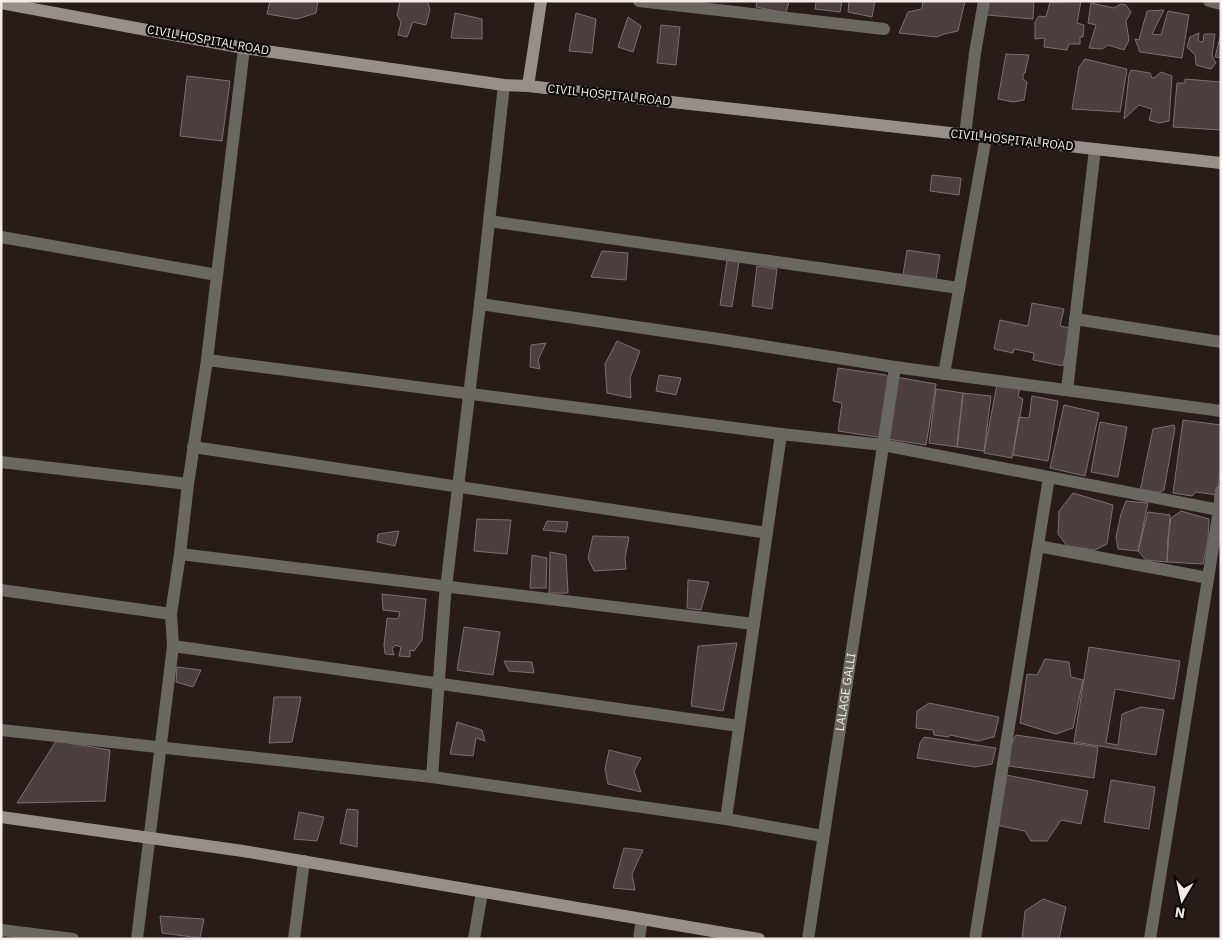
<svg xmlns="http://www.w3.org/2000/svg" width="1222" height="940" font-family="'IBM Plex Sans',sans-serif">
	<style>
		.building { fill: #4b3f41; stroke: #7c6e70 }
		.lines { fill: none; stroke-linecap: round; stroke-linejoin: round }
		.street { stroke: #6b6763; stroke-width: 12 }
		.secondary { stroke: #97908a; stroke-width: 12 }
		.labels { text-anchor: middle; stroke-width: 4.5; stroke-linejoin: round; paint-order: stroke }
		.street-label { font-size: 12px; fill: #f2ebe9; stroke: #0c0807 }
	</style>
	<rect width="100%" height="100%" fill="#271c1a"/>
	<path class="building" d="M270,1H318L316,13L297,19L267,14Z
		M400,1H429L428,3L430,10L426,25L413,22L407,37L398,35L401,22L397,15Z
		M757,1H789L786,13L756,7Z
		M816,1H842L840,12L815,9Z
		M849,1H875L872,17L848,12Z
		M923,1H965L958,31L944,34L937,37L899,33L908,12L922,9Z
		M987,1H1034L1033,19L987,15Z
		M1063,1H1081L1077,23L1084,25L1083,37H1080V44H1069L1067,50L1044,47L1045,38L1035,39V22L1039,16L1046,17L1050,2L1062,3Z
		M1091,3L1114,8L1121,4L1126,5L1131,12L1126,21L1129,40L1124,50L1108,45L1102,49L1089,48L1096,25L1088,23Z
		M1164,10L1152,34L1161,35L1168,11L1189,15L1182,58L1140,52L1135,39L1139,40L1147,11Z
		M455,13L482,19V39L451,38Z
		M576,13L596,19L592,53L569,51Z
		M628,17L641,26L633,52L618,47Z
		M661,25L680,27L676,65L657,63Z
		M1199,33L1198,41L1203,42L1204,34H1215L1212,56L1216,63L1211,69L1196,65L1195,55L1187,47L1190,37Z
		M1221,34V58L1215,57Z
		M1006,54L1029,55L1025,73L1023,74V79L1027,82L1024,100L1013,102L998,99Z
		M1085,59L1127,69L1120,112L1072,109L1079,67Z
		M1131,70L1150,73L1152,78H1154L1161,72L1172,76L1169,121L1159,123L1149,120L1152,109L1139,105L1124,119L1129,75Z
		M187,76L230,81L222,141L180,136Z
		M1185,79L1221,82V130L1173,127L1177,83H1185Z
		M932,175L961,178L959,195L930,191Z
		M907,250L940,255L936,280L903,275Z
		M602,251L628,253L626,280L591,277Z
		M727,260L739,261L732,307L720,305Z
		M757,266L777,269L772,309L752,306Z
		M1032,303L1064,309L1060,326L1071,328L1063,366L1033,360L1034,353L1014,349L1013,353L994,349L1000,320L1028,326Z
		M617,341L640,351L630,378L631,398L607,393L605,364Z
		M546,343L538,360L540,369L530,367L531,345Z
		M838,368L886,375L892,382L883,438L838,431L842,403L833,401Z
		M659,375L681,378L676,395L656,391Z
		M896,377L936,384L926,445L887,439Z
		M997,384L1020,388L1018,396L1023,399L1012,458L984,453Z
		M936,389L963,393L957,447L929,443Z
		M963,393L991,396L984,451L957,447Z
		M1032,396L1058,401L1048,461L1013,455L1019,417L1029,418Z
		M1064,405L1099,413L1085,476L1050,468Z
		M1183,420L1221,425V467L1217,495L1196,492L1192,496L1173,493Z
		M1100,422L1127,427L1118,477L1091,472Z
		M1174,425L1175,428L1164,490L1155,494L1140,491L1153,429Z
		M1073,493L1113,505L1107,544L1095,550L1067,546L1058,534L1059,511Z
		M1126,501L1148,503L1138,551L1118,549L1116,537L1121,514Z
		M1181,511L1209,519L1208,540L1203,564L1167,562L1168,537L1171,518Z
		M1148,512L1170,515L1167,562L1146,560L1138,551Z
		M477,519L511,520L507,554L474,551Z
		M547,521L568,522L566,532L543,530Z
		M399,531L395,546L377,542L378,534Z
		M593,536L629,537L625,558L626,569L594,571L588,558Z
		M550,552L566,555L568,593H549Z
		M532,555L547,558L546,588H530Z
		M688,580L709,582L701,610L687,608Z
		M382,594L426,599L422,640L414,651L410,650V657L399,656L401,647L395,645L392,649L394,655L385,654L384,645L387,618L398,619L400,612L383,610Z
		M464,627L500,632L493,675L457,670Z
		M737,643L723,711L691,706L698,646Z
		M1089,647L1180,661L1174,699L1115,689L1106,743L1118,745L1122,714L1141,707L1164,710L1156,755L1074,742Z
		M1045,659L1069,662L1071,677L1083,680L1073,728L1056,734L1020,723L1027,674L1037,675Z
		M504,661L532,662L534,673L509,671Z
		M177,667L201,670L193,687L176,682Z
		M274,697H301L292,742L269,743Z
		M929,703L999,717L994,737L978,741L950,735L949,737L934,735L933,730L916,728L917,711Z
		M457,722L482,730L485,741L476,738L473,756L450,754Z
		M1016,735L1098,747L1094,778L1009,766L1011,745Z
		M924,737L996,748L992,764L975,767L917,758L920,743Z
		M56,741L110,750L105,801L17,803Z
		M609,750L641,758L634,771L641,792L608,784L605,769Z
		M1006,775L1088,791L1081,824L1061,820L1047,841H1031L1025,831L996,825Z
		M1111,780L1155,787L1149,829L1104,822Z
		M347,809L358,810L357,847L340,843Z
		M299,812L324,817L317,841L294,839Z
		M624,848L643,850L632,874L635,890L613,888Z
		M1043,899L1066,907L1059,939H1022L1025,911Z
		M160,916L204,919L200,938L162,933Z"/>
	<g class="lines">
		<g class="street">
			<path d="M639,1L884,29"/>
			<path d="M1209,1L1221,4"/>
			<path d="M244,48L207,360L188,484L180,554L754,624"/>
			<path d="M965,135L975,53L984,1"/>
			<path d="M489,221L959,288"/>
			<path d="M1,237L217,275"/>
			<path d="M480,304L725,340L895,367L1221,411"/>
			<path d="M1075,319L1221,342"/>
			<path d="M207,360L781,434L883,445L1219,510L1150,939"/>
			<path d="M944,374L986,137"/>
			<path d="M1067,390L1095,149"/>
			<path d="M193,447L767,533"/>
			<path d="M1,462L188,484"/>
			<path d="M1219,510L1221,491"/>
			<path d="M1038,546L1208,578"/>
			<path d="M1,590L171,614L173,646L739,726"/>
			<path d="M171,614L180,554"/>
			<path d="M1,730L432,777L726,819L823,836"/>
			<path d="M432,777L445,596L480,304L504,85"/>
			<path d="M726,819L781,434"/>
			<path d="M1,930L73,939"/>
			<path d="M137,939L173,646"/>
			<path d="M294,939L304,861"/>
			<path d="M474,939L482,892"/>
			<path d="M639,939L642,919"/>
			<path id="s1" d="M808,939L895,367"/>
			<path d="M975,939L1049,477"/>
		</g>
		<path class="secondary" d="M1,3L244,48L504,85L528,86L1221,163
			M528,86L541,1
			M1,817L243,851L759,939"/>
	</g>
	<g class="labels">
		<g class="street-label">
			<text transform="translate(208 40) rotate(10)" y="4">CIVIL HOSPITAL ROAD</text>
			<text transform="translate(609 95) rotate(6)" y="4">CIVIL HOSPITAL ROAD</text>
			<text transform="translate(1012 140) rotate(6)" y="4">CIVIL HOSPITAL ROAD</text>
			<text dy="4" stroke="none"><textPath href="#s1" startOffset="250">LALAGE GALLI</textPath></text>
		</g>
	</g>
	<rect width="1222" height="940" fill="none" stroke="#f2ebe9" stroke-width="5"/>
	<g transform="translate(1182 900) rotate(189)" stroke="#0c0807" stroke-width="4" paint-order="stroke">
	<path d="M0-4L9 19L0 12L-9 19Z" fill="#f2ebe9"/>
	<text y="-8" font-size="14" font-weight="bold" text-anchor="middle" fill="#f2ebe9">N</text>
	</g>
</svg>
